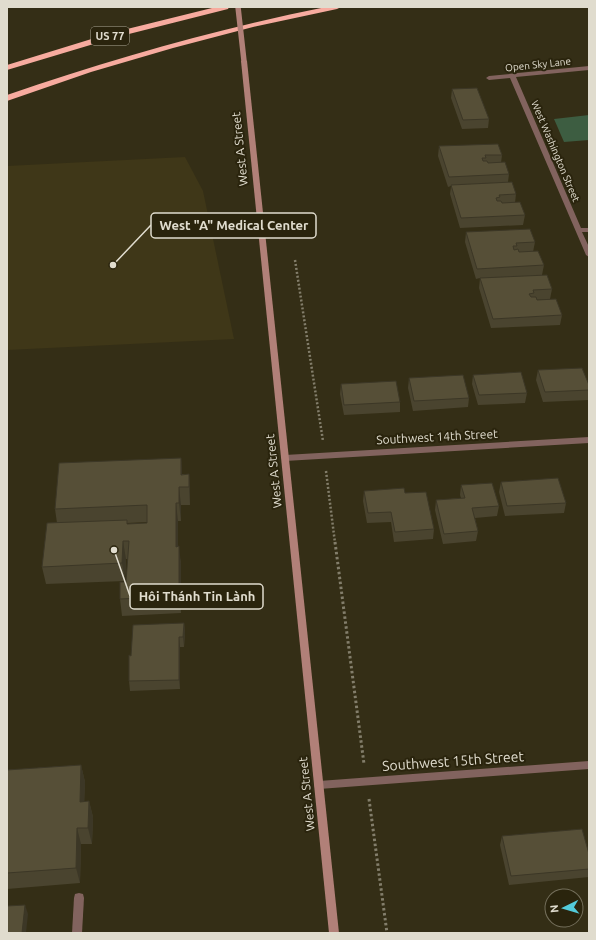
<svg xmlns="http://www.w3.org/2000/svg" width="596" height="940" font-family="Ubuntu,sans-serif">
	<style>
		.built { fill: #3f3718 }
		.green { fill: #3d5d41 }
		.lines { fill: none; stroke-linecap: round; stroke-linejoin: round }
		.path-far1 { stroke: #837e6b; stroke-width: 2.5; stroke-dasharray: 2 2; stroke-linecap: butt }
		.path { stroke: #837e6b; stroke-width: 3; stroke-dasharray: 2.5 2.5; stroke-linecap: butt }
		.service { fill: #82635e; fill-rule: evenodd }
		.minor { fill: #82635e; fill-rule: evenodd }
		.secondary { fill: #b18078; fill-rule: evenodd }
		.motorway { fill: #f7ab9f; fill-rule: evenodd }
		.secondary-bridge { stroke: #b18078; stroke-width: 5.5 }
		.wall { fill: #4a442f; fill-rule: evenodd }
		.shaded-wall { fill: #3c3726 }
		.building { fill: #564f37; stroke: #3c3726 }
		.labels { text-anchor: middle; stroke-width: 4; stroke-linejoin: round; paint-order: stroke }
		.far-street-label { font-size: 10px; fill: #e0dcce; stroke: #2a240d }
		.shield { fill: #2a240d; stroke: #a9a594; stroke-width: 1 }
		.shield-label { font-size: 11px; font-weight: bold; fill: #e0dcce }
		.street-label { font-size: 12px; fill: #e0dcce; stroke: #2a240d }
		.near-street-label { font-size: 14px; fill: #e0dcce; stroke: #2a240d }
		.leader { fill: none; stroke: #e0dcce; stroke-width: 1.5 }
		.callout-dot { fill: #e0dcce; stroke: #2a240d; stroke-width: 1.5 }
		.callout { fill: #2a240d; stroke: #e0dcce; stroke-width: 1.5 }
		.callout-label { font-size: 13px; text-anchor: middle; font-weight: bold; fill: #e0dcce }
	</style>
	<rect width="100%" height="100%" fill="#342e16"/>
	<path class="built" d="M185,157L203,191L234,339L7,350V166Z"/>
	<path class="green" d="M589,115V140L564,142L554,119Z"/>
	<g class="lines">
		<path class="path-far1" d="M295,260L323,441
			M326,471L335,543"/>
		<path class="path" d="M335,542L364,764
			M369,799L387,933"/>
		<path class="service" d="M79,893L83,894L84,898L82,933H72L74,898L75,894Z"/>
		<path class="minor" d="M589,66V70L516,77L581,228H589V232H582L589,247V257L586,255L510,78L489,80L486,78L489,76Z
			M589,437V443L285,461L281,458L285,455Z
			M589,761V769L319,789L315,788L314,785L315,782L319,781Z"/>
		<path class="secondary" d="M244,59L247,61L339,933H329L241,61Z"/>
		<path class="motorway" d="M216,7H229L228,9L117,37L7,70V65L111,33Z
			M326,7H341L337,9L253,27L173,48L91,72L7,101V95C112,59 217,29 326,7Z"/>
		<path class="secondary-bridge" d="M238,7L244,61"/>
	</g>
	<path class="wall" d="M452,89L489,119L488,128L462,129L451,98Z
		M439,146L502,155L501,163L509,174L508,182L516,194L515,203L525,215L523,225L460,228L450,194L451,186L448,187L438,156Z
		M466,232L535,242L533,252L544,265L542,275L552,289L550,299L536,300L562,315L560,325L491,328L479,288L480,278L476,279L465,242Z
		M538,370L589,385V400L543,402L536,380Z
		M473,375L527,393L525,403L478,405L472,384Z
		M409,378L469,398L468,407L413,411L408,388Z
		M341,384L400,402V412L344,415L340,394Z
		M181,458L182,474H189L190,492V505H181V521H178V546L181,564V613L122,616L120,599L126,582L128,559H126L125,581L46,584L42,567L57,523L55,509ZM147,522V523L127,524V523Z
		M501,482L566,503L564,513L505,516L499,492Z
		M461,485L499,506L497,516L475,518L478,531L476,541L443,544L435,510L436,500L461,498L460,495Z
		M364,491L405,493L434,529L433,539L394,542L391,522L367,523L363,501Z
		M184,623L185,633L184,647H180V689L130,691L129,681L131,656Z
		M81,765L85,782L84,802L89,801L93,817L92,844H81L80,883L7,889V770Z
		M502,836L589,854V877L509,885L500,845Z"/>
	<path class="shaded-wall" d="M181,458L182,476L181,475Z
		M189,474L190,492V505L189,487Z
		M179,487L181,505V521L179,503Z
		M176,503L178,521V564L176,547Z
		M123,541L126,559L125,581L122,563Z
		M179,546L181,564V613L179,596Z
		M184,623L185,633L184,647L183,637Z
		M179,637L180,647V689L179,680Z
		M81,765L85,782L84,818L80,802Z
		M89,801L93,817L92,844L88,828Z
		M77,828L81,844L80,883L76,868Z
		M25,905L28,914L26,933H22Z"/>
	<path class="building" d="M477,88L489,119L463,120L452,89Z
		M498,144L502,155H485L486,158H482L483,161H487L488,163L505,162L509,174L449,177L439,146Z
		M512,182L516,194L499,195L500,197L496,198L497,201H501L502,203L520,202L525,215L461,218L451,185Z
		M530,229L535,242L516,243L517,246H513L514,250L518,249L519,252L538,251L544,265L477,269L466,232Z
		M547,275L552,289L533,290L534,293L529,294L531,297H536L537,300L556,299L562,315L493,319L480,278Z
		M582,368L589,385V390L545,392L538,370Z
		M521,372L527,393L479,395L473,375Z
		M463,375L469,398L414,401L409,378Z
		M396,381L400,402L344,405L341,384Z
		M181,458V475L189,474V487H179V503H176V547L179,546V596L120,599V582H126L129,541H123L122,563L42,567L47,523L127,520V524L147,523V505L55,509L59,463Z
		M558,478L566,503L507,506L501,482Z
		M492,483L499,506L472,508L478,531L444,534L436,500L465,498L461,485Z
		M404,488L405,493L426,492L434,529L395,532L391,512L368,513L364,491Z
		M184,623L183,637H179V680L129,681V655L131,656L133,625Z
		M81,765L80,802L89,801L88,828H77L76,868L7,873V770Z
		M582,829L589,854V869L511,876L502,836Z
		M25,905L22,933H7V906Z"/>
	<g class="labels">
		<g class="far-street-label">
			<text transform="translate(538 64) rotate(-6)" y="4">Open Sky Lane</text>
			<text transform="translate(556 151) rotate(67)" y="4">West Washington Street</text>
		</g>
		<rect class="shield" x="91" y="27" width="38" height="18" rx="3"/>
		<g class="shield-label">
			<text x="110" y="40">US 77</text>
		</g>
		<g class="street-label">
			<text transform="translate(240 149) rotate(-96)" y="4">West A Street</text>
			<text transform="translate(437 437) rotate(-3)" y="4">Southwest 14th Street</text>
			<text transform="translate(274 471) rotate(-96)" y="4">West A Street</text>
			<text transform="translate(307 794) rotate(-96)" y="4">West A Street</text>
		</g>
		<g class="near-street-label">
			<text transform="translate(453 761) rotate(-4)" y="5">Southwest 15th Street</text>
		</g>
	</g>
	<path class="leader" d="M113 265L151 225M114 550L130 596"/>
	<g class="callout-dot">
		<circle cx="113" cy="265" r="4"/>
		<circle cx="114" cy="550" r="4"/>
	</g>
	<g class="callout">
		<rect x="151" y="213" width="165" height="25" rx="4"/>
		<rect x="130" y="584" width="133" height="25" rx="4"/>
	</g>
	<g class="callout-label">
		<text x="234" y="230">West "A" Medical Center</text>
		<text x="197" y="601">Hôi Thánh Tin Lành</text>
	</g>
	<rect width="596" height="940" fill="none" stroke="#e0dcce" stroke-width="16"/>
	<g transform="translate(564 908) rotate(265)"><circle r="19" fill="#2a240d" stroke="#736e5a"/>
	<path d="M0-3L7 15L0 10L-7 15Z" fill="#53cbda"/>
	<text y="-6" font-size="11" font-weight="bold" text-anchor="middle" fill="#e0dcce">N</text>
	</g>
</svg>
